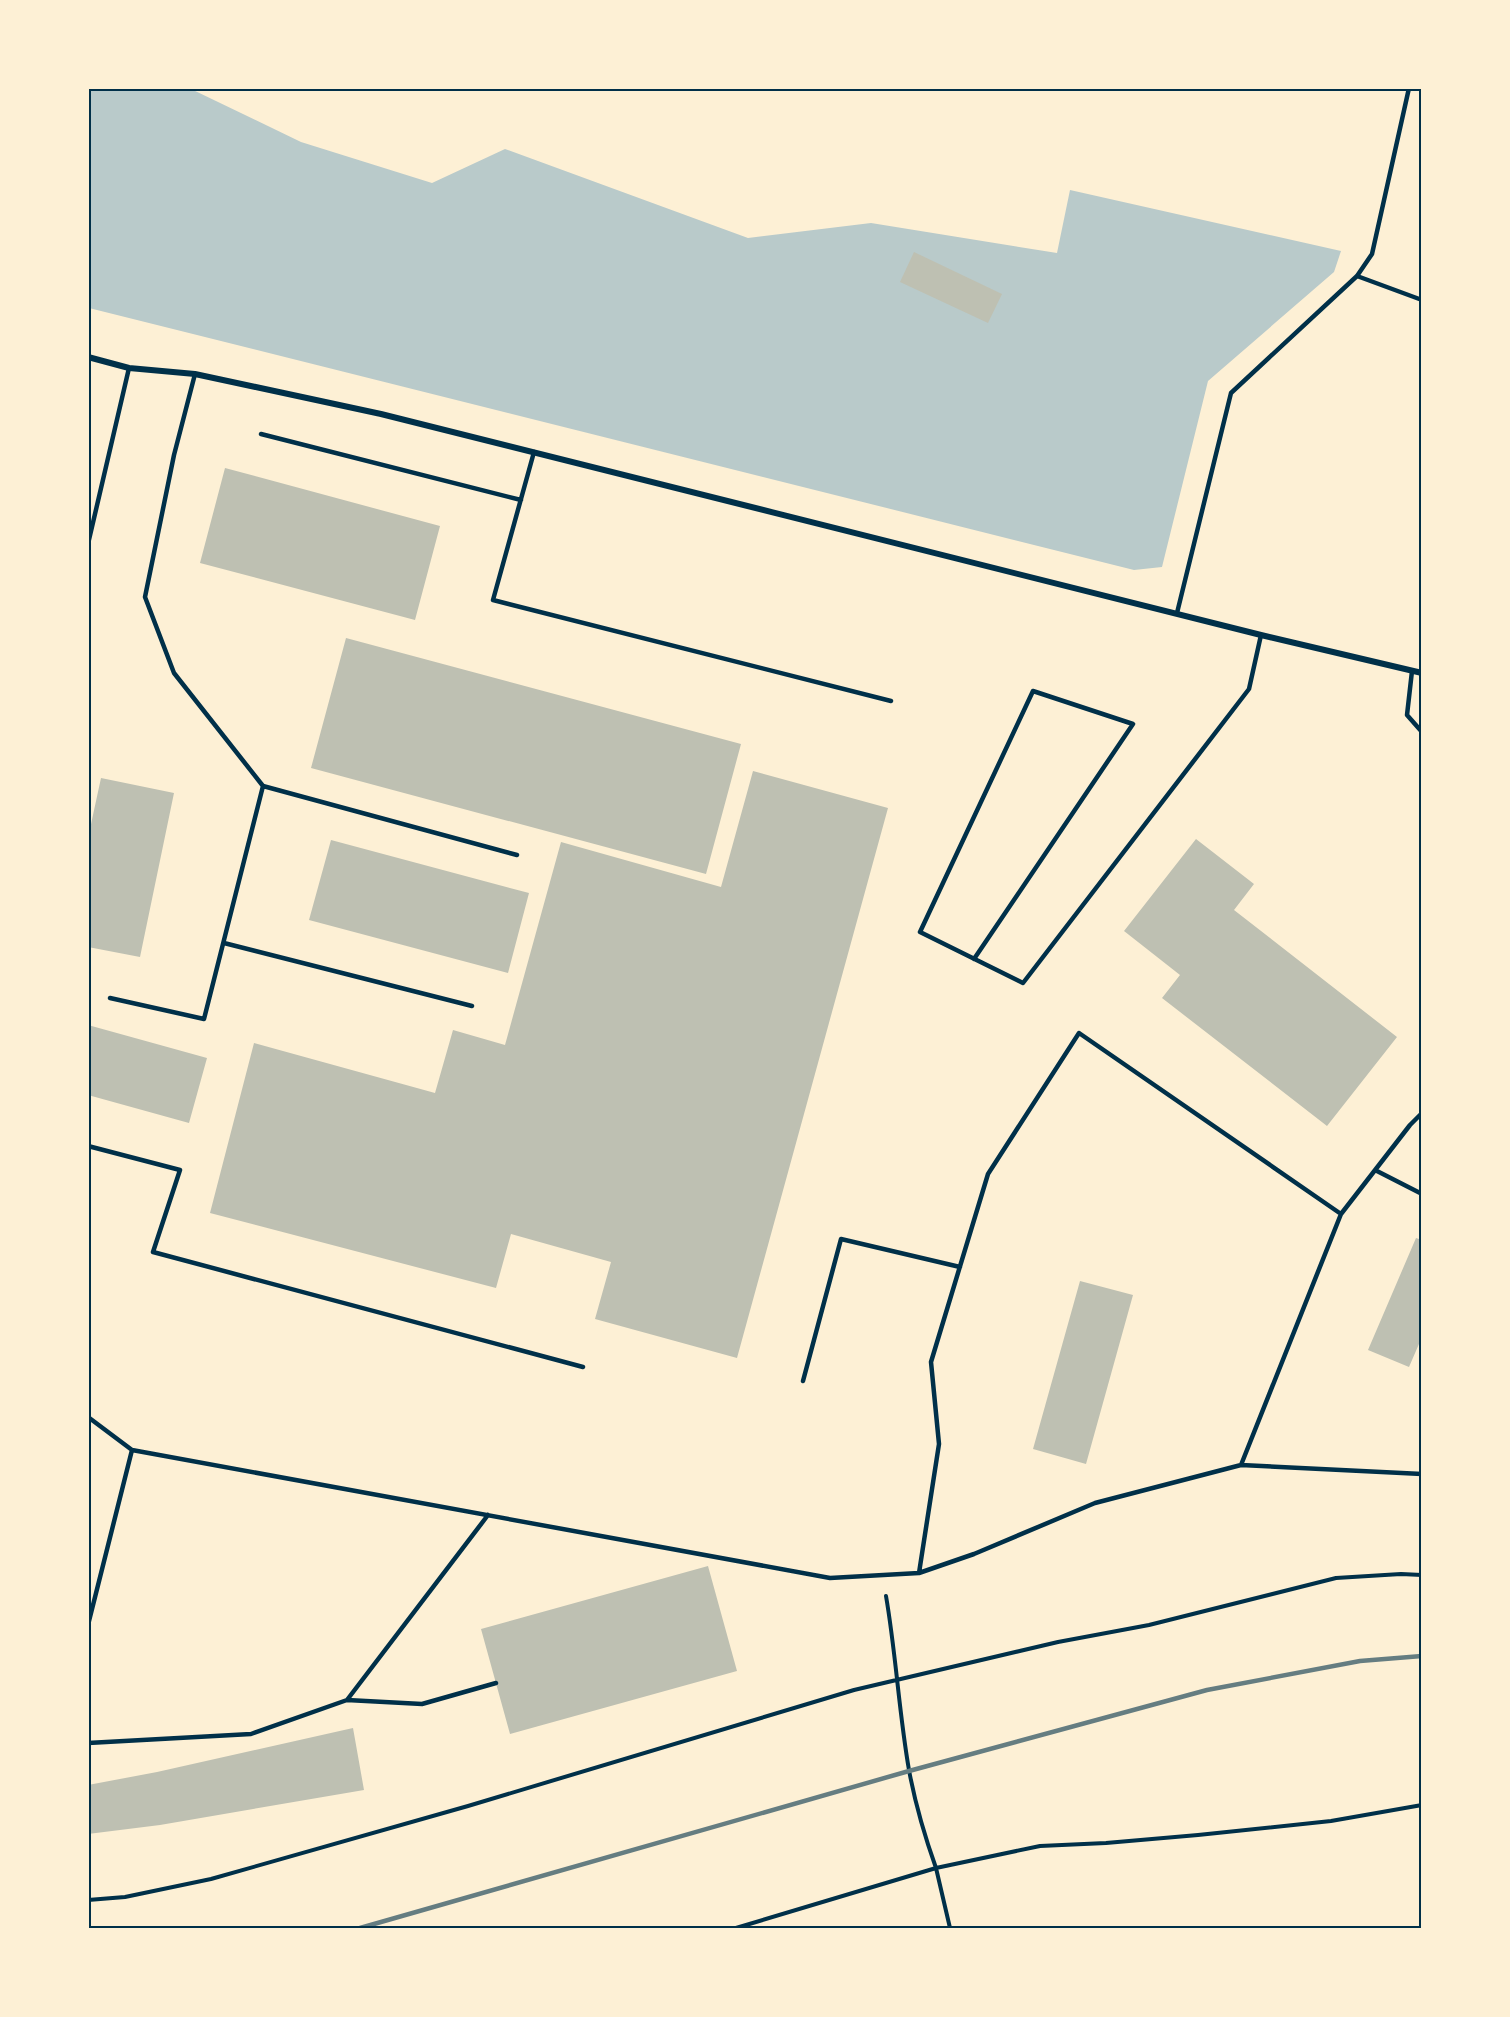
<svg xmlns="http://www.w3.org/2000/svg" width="1510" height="2017" font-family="'Sofia Sans Condensed',sans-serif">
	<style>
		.green { fill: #b9caca }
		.building { fill: #bec0b2 }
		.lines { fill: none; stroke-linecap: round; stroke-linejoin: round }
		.path { stroke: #003049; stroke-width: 4 }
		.service { stroke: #003049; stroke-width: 4.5 }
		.minor { stroke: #003049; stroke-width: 6 }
		.rail { stroke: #657d81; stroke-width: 4.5 }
		.neatline { fill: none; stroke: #003049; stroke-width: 2 }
	</style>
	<rect width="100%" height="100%" fill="#fdf0d5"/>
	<path class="green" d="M88,89H191L301,142L432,183L505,149L748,238L871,223L1057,253L1070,190L1341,251L1334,272L1208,381L1162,567L1134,570L89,308Z"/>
	<path class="building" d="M914,252L1002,294L988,323L900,282Z
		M225,468L440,526L415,620L200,563Z
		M346,638L741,744L706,874L311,768Z
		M753,771L888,808L737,1358L595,1319L611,1262L511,1234L496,1288L210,1213L254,1043L435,1093L453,1030L505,1045L561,842L721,887Z
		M101,778L174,793L140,957L88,947V838Z
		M1196,839L1254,884L1234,910L1397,1037L1327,1126L1162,998L1180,975L1124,931Z
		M331,840L529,893L508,973L309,920Z
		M88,1025L207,1058L189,1123L88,1095Z
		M1416,1238L1422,1240V1337L1409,1367L1368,1350Z
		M1080,1281L1133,1295L1086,1464L1033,1449Z
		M708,1566L737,1671L510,1734L481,1629Z
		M353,1728L364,1790L160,1825L88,1834V1785L157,1772Z"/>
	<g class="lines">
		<path class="path" d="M886,1596C896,1654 899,1713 909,1770C915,1803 925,1837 936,1868L1040,1846L1106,1843L1198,1835L1331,1821L1422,1805
			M88,1900L125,1897L211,1879L468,1806L854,1690L1058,1642L1149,1625L1336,1578L1401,1574L1422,1575
			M736,1928L936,1868L950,1928"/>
		<path class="service" d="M1357,276L1422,300
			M261,434L521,500
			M534,452L493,600L891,701
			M88,544L129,368
			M1177,613L1231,393L1357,276L1372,254L1409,88
			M1412,671L1407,715L1422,732
			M263,786L517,855
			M224,943L472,1006
			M974,959L1133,724L1033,691L920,932L1023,983L1249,689L1261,635
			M110,998L204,1019L263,786L174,673L145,597L174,455L195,374
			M88,1146L180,1170L153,1252L583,1367
			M1375,1170L1422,1194
			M803,1381L841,1239L960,1267
			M88,1417L132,1450L830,1578L919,1573L974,1554L1095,1503L1241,1465L1341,1214L1410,1125L1422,1113
			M1241,1465L1422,1474
			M919,1573L939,1444L931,1362L988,1174L1079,1033L1341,1214
			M88,1625L132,1450
			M347,1700L422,1704L496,1683
			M88,1743L251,1734L347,1700L488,1515"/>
		<path class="minor" d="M88,357L129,368L195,374L381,414L1261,635L1422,673"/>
		<path class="rail" d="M360,1928L909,1771L1207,1690L1360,1661L1422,1656"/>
	</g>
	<rect width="1510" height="2017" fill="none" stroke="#fdf0d5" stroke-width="180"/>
	<rect x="90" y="90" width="1330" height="1837" class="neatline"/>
</svg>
